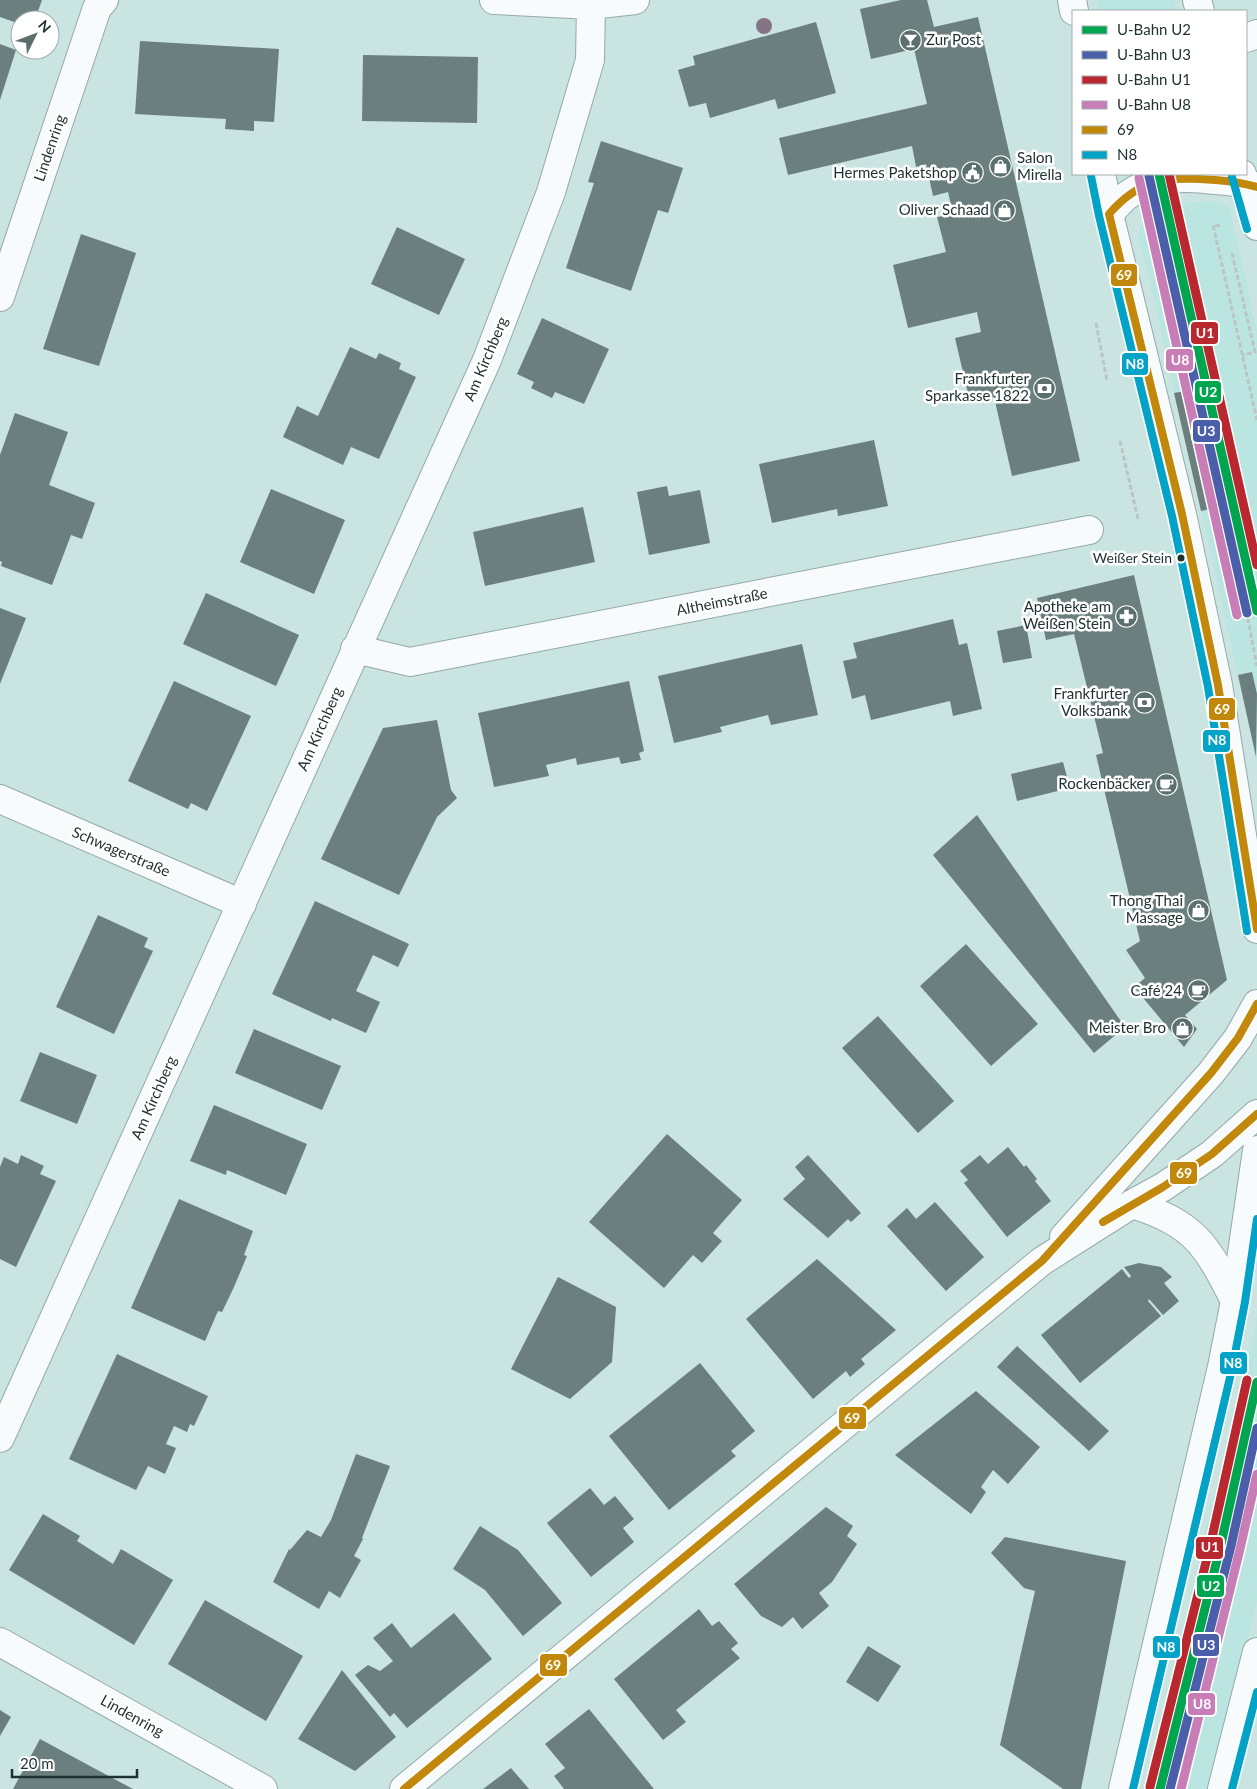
<svg xmlns="http://www.w3.org/2000/svg" width="1257" height="1789" font-family="Lato,sans-serif">
	<style>
		.built { fill: #bbe5e1 }
		.building { fill: #6b7f7e }
		.lines { fill: none; stroke-linecap: round; stroke-linejoin: round }
		.minor-casing { stroke: #95a9a8; stroke-width: 30 }
		.major-casing { stroke: #95a9a8; stroke-width: 30 }
		.path { stroke: #bcc5c5; stroke-width: 3; stroke-dasharray: 5 2.5; stroke-linecap: butt }
		.minor { stroke: #f7fbfb; stroke-width: 28 }
		.major { stroke: #f7fbfb; stroke-width: 28 }
		.bus-1-casing { stroke: #fff; stroke-width: 11 }
		.bus-2-casing { stroke: #fff; stroke-width: 11 }
		.bus-1 { stroke: #c1880c; stroke-width: 8 }
		.bus-2 { stroke: #02a3c6; stroke-width: 8 }
		.metro-1-casing { stroke: #fff; stroke-width: 12 }
		.metro-2-casing { stroke: #fff; stroke-width: 12 }
		.metro-3-casing { stroke: #fff; stroke-width: 12 }
		.metro-4-casing { stroke: #fff; stroke-width: 12 }
		.metro-1 { stroke: #00a54f; stroke-width: 9 }
		.metro-2 { stroke: #4a5eaa; stroke-width: 9 }
		.metro-3 { stroke: #b8282e; stroke-width: 9 }
		.metro-4 { stroke: #c77db5; stroke-width: 9 }
		.tree { fill: #857386 }
		.bus-dot { fill: #1e302f; stroke: #fff; stroke-width: 2 }
		.labels { text-anchor: middle; stroke-width: 5; stroke-linejoin: round; paint-order: stroke }
		.bus-label { font-size: 14px; fill: #1e302f; stroke: #fff; text-anchor: end }
		.poi-label { font-size: 15px; fill: #1e302f; stroke: #fff; text-anchor: end }
		.street-label { font-size: 15px; fill: #1e302f; stroke: #fff }
		.line-badge { stroke: #fff; stroke-width: 2 }
		.badge-label { font-size: 14px; text-anchor: middle; font-weight: bold; fill: #fff }
	</style>
	<rect width="100%" height="100%" fill="#cae4e2"/>
	<path class="built" d="M1097,0H1174L1177,11H1098Z
		M1207,201L1229,206L1257,330V761L1147,269L1138,238L1141,225L1154,212L1181,203Z
		M1257,1311V1600L1213,1789H1146L1201,1549L1253,1340Z"/>
	<path class="building" d="M0,0H42L35,20H20V24L0,17Z
		M901,0H927L934,27L978,17L1080,461L1012,476L994,397L970,402L955,338L981,332L977,312L908,328L893,265L946,252L937,217L953,214L948,192L933,196L926,164L916,167L912,146L788,175L779,138L927,104L914,49L871,59L860,9Z
		M816,22L836,93L778,109L775,99L710,118L706,103L689,107L678,70L695,65L693,56Z
		M140,41L279,49L274,122L254,121V131L225,129L226,119L135,114Z
		M0,44L16,50L0,100Z
		M363,55L478,57L477,123L362,121Z
		M601,141L683,168L668,213L658,210L631,291L566,268L594,183L588,182Z
		M397,227L465,259L439,315L371,284Z
		M81,234L136,253L99,366L43,349Z
		M542,318L609,349L584,404L555,392L552,398L531,388L534,382L517,374Z
		M350,347L376,359L379,353L401,363L399,369L416,377L379,459L351,447L343,465L283,437L297,406L318,416Z
		M1190,390L1215,508L1201,511L1174,393Z
		M15,413L68,432L49,485L95,503L82,539L71,535L52,585L1,566L2,562L0,561V455Z
		M874,440L888,506L838,516L837,509L772,523L759,464Z
		M667,486L669,496L700,490L710,543L649,555L637,492Z
		M271,489L345,520L314,594L240,562Z
		M583,507L595,562L485,586L473,532Z
		M1134,575L1227,980L1185,1015L1197,1029L1184,1047L1134,987L1145,978L1126,950L1140,941L1096,755L1103,753L1074,634L1046,640L1037,598Z
		M206,593L299,635L276,686L183,644Z
		M0,608L26,618L0,684Z
		M953,619L959,645L967,643L982,709L953,716L950,701L871,720L865,695L852,699L843,661L857,658L853,643Z
		M1026,625L1032,658L1003,663L997,631Z
		M802,644L818,715L771,725L768,715L720,727L722,732L674,743L658,676Z
		M1252,672L1257,694L1256,757L1238,675Z
		M174,681L251,716L207,811L191,803L188,809L128,781Z
		M629,681L644,751L639,753L641,760L621,764L619,757L577,765L576,758L546,765L549,776L494,787L478,713Z
		M437,720L451,790L457,798L437,817L399,895L321,859L383,728Z
		M1063,762L1070,788L1017,801L1011,774Z
		M977,815L1125,1027L1094,1053L933,855Z
		M315,901L409,944L398,967L373,955L356,991L380,1002L366,1033L332,1018L331,1021L272,994Z
		M98,915L148,938L144,947L153,951L114,1034L56,1007Z
		M966,944L1038,1024L991,1066L920,986Z
		M878,1016L954,1101L918,1133L842,1048Z
		M254,1029L341,1066L322,1110L235,1073Z
		M40,1052L97,1075L77,1124L20,1101Z
		M214,1105L307,1144L286,1195L227,1170L226,1175L190,1161Z
		M667,1134L742,1200L713,1233L722,1241L702,1263L693,1255L664,1288L589,1222Z
		M1008,1147L1024,1167L1026,1165L1037,1179L1035,1181L1051,1201L1007,1237L964,1183L968,1180L960,1171L980,1155L988,1164Z
		M21,1155L44,1166L40,1174L56,1181L16,1267L0,1259V1167L4,1157L18,1164Z
		M808,1155L861,1213L851,1222L848,1219L828,1238L783,1199L805,1179L795,1167Z
		M179,1199L253,1231L244,1255L247,1256L234,1287L222,1312L218,1311L205,1341L131,1308Z
		M935,1202L984,1257L946,1291L887,1226L907,1208L916,1219Z
		M817,1259L896,1330L861,1359L865,1364L850,1377L846,1371L813,1399L746,1319Z
		M1139,1263L1161,1267L1172,1277L1164,1283L1179,1301L1163,1315L1149,1299L1148,1301L1161,1316L1080,1383L1041,1335L1122,1269L1129,1278L1131,1276L1124,1267Z
		M558,1277L616,1307L612,1362L570,1399L511,1369Z
		M1017,1346L1109,1431L1089,1451L997,1367Z
		M117,1354L208,1396L194,1426L190,1424L187,1432L174,1426L166,1444L176,1448L165,1474L148,1466L136,1490L69,1459Z
		M700,1363L755,1431L731,1451L736,1456L669,1510L609,1436Z
		M976,1391L1040,1447L1008,1484L993,1470L981,1487L986,1492L971,1514L895,1455Z
		M356,1454L390,1466L362,1538L363,1539L354,1556L361,1560L340,1598L329,1591L319,1609L273,1582L289,1549L290,1550L307,1530L321,1537L331,1520Z
		M590,1488L604,1505L615,1496L634,1519L623,1528L634,1542L591,1577L547,1523Z
		M826,1507L853,1526L847,1536L857,1544L832,1582L819,1593L829,1606L802,1629L793,1617L782,1627L761,1616L734,1584Z
		M43,1514L80,1536L77,1541L113,1564L121,1549L173,1580L134,1645L9,1570Z
		M480,1526L518,1550L562,1603L523,1636L485,1590L453,1569Z
		M1005,1537L1126,1561L1081,1789H1063L1000,1745L1035,1591L1024,1588L991,1553Z
		M205,1600L303,1656L266,1721L168,1664Z
		M699,1609L712,1626L719,1621L738,1643L731,1649L740,1658L676,1710L686,1722L663,1740L614,1679Z
		M454,1613L492,1659L407,1728L394,1713L390,1717L355,1675L368,1665L380,1671L393,1661L373,1638L392,1623L411,1648Z
		M868,1646L901,1666L878,1702L846,1682Z
		M342,1670L396,1737L355,1771L298,1739Z
		M589,1709L654,1789H564L554,1776L565,1768L545,1744Z
		M0,1710L11,1717L0,1736Z
		M40,1739L90,1766L133,1789H13Z
		M511,1768L529,1789H483Z"/>
	<g class="lines">
		<defs>
			<path id="minor" d="M494,0L591,5L635,0
				M1246,38L1257,34
				M1109,214C1114,208 1120,202 1125,197C1151,176 1184,176 1215,180C1229,181 1243,182 1257,187
				M0,297L97,8L104,0
				M355,649L410,662L1089,530
				M0,799L242,904
				M1132,1204C1195,1224 1206,1244 1235,1301
				M1064,1237L1211,1073L1238,1038L1257,1004
				M0,1438L487,360L551,192L590,60L591,5
				M0,1642L263,1789
				M404,1789L1042,1261L1132,1204L1163,1187L1212,1154L1257,1114"/>
			<path id="major" d="M1072,0L1074,11
				M1197,0L1200,11
				M1101,174L1109,214L1182,514L1218,685L1257,929
				M1242,174L1257,226
				M1123,1789L1222,1367L1235,1301L1257,1150
				M1222,1789L1257,1652"/>
		</defs>
		<use href="#minor" class="minor-casing"/>
		<use href="#major" class="major-casing"/>
		<path class="path" d="M1220,226L1213,225L1257,420
			M1156,250L1164,256L1167,265L1170,267L1243,594L1257,666
			M1232,253L1255,352L1242,355
			M1096,323L1107,381
			M1120,441L1138,519"/>
		<use href="#minor" class="minor"/>
		<use href="#major" class="major"/>
		<defs>
			<path id="bus-1" d="M1257,187C1243,183 1229,181 1215,180C1169,176 1141,177 1109,214L1182,514L1218,685L1257,929
				M1103,1222L1163,1187L1212,1154L1257,1114
				M404,1789L1042,1261L1211,1073L1238,1038L1257,1004"/>
			<path id="bus-2" d="M1091,176L1099,216L1172,516L1208,687L1247,931
				M1232,177L1247,229
				M1133,1789L1232,1369L1245,1302L1257,1219
				M1232,1789L1257,1692"/>
		</defs>
		<use href="#bus-1" class="bus-1-casing"/>
		<use href="#bus-2" class="bus-2-casing"/>
		<use href="#bus-1" class="bus-1"/>
		<use href="#bus-2" class="bus-2"/>
		<defs>
			<path id="metro-1" d="M1159,174L1257,611
				M1160,1789L1221,1544L1257,1382"/>
			<path id="metro-2" d="M1149,176L1247,613
				M1170,1789L1231,1546L1257,1428"/>
			<path id="metro-3" d="M1169,174L1257,565
				M1150,1787L1211,1542L1247,1380"/>
			<path id="metro-4" d="M1139,178L1237,615
				M1181,1789L1240,1549L1257,1474"/>
		</defs>
		<use href="#metro-1" class="metro-1-casing"/>
		<use href="#metro-2" class="metro-2-casing"/>
		<use href="#metro-3" class="metro-3-casing"/>
		<use href="#metro-4" class="metro-4-casing"/>
		<use href="#metro-1" class="metro-1"/>
		<use href="#metro-2" class="metro-2"/>
		<use href="#metro-3" class="metro-3"/>
		<use href="#metro-4" class="metro-4"/>
	</g>
	<circle class="tree" cx="764" cy="26" r="8"/>
	<defs>
		<symbol id="bar-disc" viewBox="-11 -11 22 22"><circle r="9.5" fill="#5a6f6e" stroke="#fff"/><path d="M-6-5H6L.8 .8V4.5H3.5V6h-7V4.5H-.8V.8Z" fill="#fff"/></symbol>
		<symbol id="shop-disc" viewBox="-11 -11 22 22"><circle r="9.5" fill="#5a6f6e" stroke="#fff"/><path d="M-5-2.5h2.3a2.7 3.5 0 0 1 5.4 0H5L5.5 6h-11ZM-1.5-2.5h3a1.5 2.3 0 0 0-3 0Z" fill="#fff"/></symbol>
		<symbol id="civic-disc" viewBox="-11 -11 22 22"><circle r="9.5" fill="#5a6f6e" stroke="#fff"/><path d="M-.6-6.5H3V-4.5H.6V-3L4-1V1h2V6H-6V1h2V-1L-.6-3ZM-1.2 2.5V6h2.4V2.5Z" fill="#fff"/></symbol>
		<symbol id="bank-disc" viewBox="-11 -11 22 22"><circle r="9.5" fill="#5a6f6e" stroke="#fff"/><path d="M-6-4H6V4H-6ZM0-2.3a2.3 2.3 0 1 0 0 4.6a2.3 2.3 0 1 0 0-4.6Z" fill="#fff"/></symbol>
		<symbol id="pharmacy-disc" viewBox="-11 -11 22 22"><circle r="9.5" fill="#5a6f6e" stroke="#fff"/><path d="M-2-6h4v4h4v4h-4v4h-4v-4h-4v-4h4Z" fill="#fff"/></symbol>
		<symbol id="cafe-disc" viewBox="-11 -11 22 22"><circle r="9.5" fill="#5a6f6e" stroke="#fff"/><path d="M-5.5-4.5H6V0H3Q3 3.5 0 3.5H-2.5Q-5.5 3.5-5.5 0ZM3-3.2v2h1.7v-2ZM-6 4.5H4V6H-6Z" fill="#fff"/></symbol>
	</defs>
	<g fill-rule="evenodd">
		<use href="#bar-disc" x="898" y="28" width="25" height="25"/>
		<use href="#shop-disc" x="988" y="154" width="25" height="25"/>
		<use href="#civic-disc" x="960" y="160" width="25" height="25"/>
		<use href="#shop-disc" x="992" y="198" width="25" height="25"/>
		<use href="#bank-disc" x="1032" y="376" width="25" height="25"/>
		<use href="#pharmacy-disc" x="1114" y="604" width="25" height="25"/>
		<use href="#bank-disc" x="1132" y="690" width="25" height="25"/>
		<use href="#cafe-disc" x="1154" y="772" width="25" height="25"/>
		<use href="#shop-disc" x="1186" y="898" width="25" height="25"/>
		<use href="#cafe-disc" x="1186" y="978" width="25" height="25"/>
		<use href="#shop-disc" x="1170" y="1016" width="25" height="25"/>
	</g>
	<circle class="bus-dot" cx="1181" cy="558" r="4.5"/>
	<g class="labels">
		<g class="bus-label">
			<text x="1172" y="563">Weißer Stein</text>
		</g>
		<g class="poi-label">
			<text x="926" y="45" text-anchor="start">Zur Post</text>
			<text x="1017" y="163" text-anchor="start">Salon<tspan x="1017" dy="17">Mirella</tspan></text>
			<text x="957" y="178">Hermes Paketshop</text>
			<text x="989" y="215">Oliver Schaad</text>
			<text x="1029" y="384">Frankfurter<tspan x="1029" dy="17">Sparkasse 1822</tspan></text>
			<text x="1111" y="612">Apotheke am<tspan x="1111" dy="17">Weißen Stein</tspan></text>
			<text x="1128" y="699">Frankfurter<tspan x="1128" dy="17">Volksbank</tspan></text>
			<text x="1150" y="789">Rockenbäcker</text>
			<text x="1183" y="906">Thong Thai<tspan x="1183" dy="17">Massage</tspan></text>
			<text x="1182" y="996">Café 24</text>
			<text x="1166" y="1033">Meister Bro</text>
		</g>
		<g class="street-label">
			<text transform="translate(50 148) rotate(-71)" y="5">Lindenring</text>
			<text transform="translate(486 359) rotate(-67)" y="5">Am Kirchberg</text>
			<text transform="translate(722 602) rotate(-11)" y="5">Altheimstraße</text>
			<text transform="translate(320 729) rotate(-66)" y="5">Am Kirchberg</text>
			<text transform="translate(121 852) rotate(23)" y="5">Schwagerstraße</text>
			<text transform="translate(154 1098) rotate(-66)" y="5">Am Kirchberg</text>
			<text transform="translate(132 1716) rotate(29)" y="5">Lindenring</text>
		</g>
	</g>
	<g class="line-badge">
		<rect x="1110" y="263" width="28" height="24" rx="5" fill="#c1880c"/>
		<rect x="1190" y="321" width="29" height="24" rx="5" fill="#b8282e"/>
		<rect x="1165" y="348" width="29" height="24" rx="5" fill="#c77db5"/>
		<rect x="1121" y="352" width="28" height="24" rx="5" fill="#02a3c6"/>
		<rect x="1194" y="380" width="28" height="24" rx="5" fill="#00a54f"/>
		<rect x="1192" y="419" width="29" height="24" rx="5" fill="#4a5eaa"/>
		<rect x="1208" y="697" width="28" height="24" rx="5" fill="#c1880c"/>
		<rect x="1202" y="729" width="29" height="24" rx="5" fill="#02a3c6"/>
		<rect x="1169" y="1161" width="29" height="24" rx="5" fill="#c1880c"/>
		<rect x="1219" y="1351" width="29" height="24" rx="5" fill="#02a3c6"/>
		<rect x="838" y="1406" width="29" height="24" rx="5" fill="#c1880c"/>
		<rect x="1195" y="1536" width="29" height="24" rx="5" fill="#b8282e"/>
		<rect x="1196" y="1574" width="29" height="24" rx="5" fill="#00a54f"/>
		<rect x="1192" y="1633" width="28" height="24" rx="5" fill="#4a5eaa"/>
		<rect x="1152" y="1635" width="29" height="24" rx="5" fill="#02a3c6"/>
		<rect x="539" y="1653" width="29" height="24" rx="5" fill="#c1880c"/>
		<rect x="1187" y="1692" width="29" height="24" rx="5" fill="#c77db5"/>
	</g>
	<g class="badge-label">
		<text x="1124" y="280">69</text>
		<text x="1205" y="338">U1</text>
		<text x="1180" y="365">U8</text>
		<text x="1135" y="369">N8</text>
		<text x="1208" y="397">U2</text>
		<text x="1206" y="436">U3</text>
		<text x="1222" y="714">69</text>
		<text x="1217" y="745">N8</text>
		<text x="1184" y="1178">69</text>
		<text x="1233" y="1368">N8</text>
		<text x="852" y="1423">69</text>
		<text x="1210" y="1552">U1</text>
		<text x="1211" y="1591">U2</text>
		<text x="1206" y="1650">U3</text>
		<text x="1166" y="1652">N8</text>
		<text x="553" y="1670">69</text>
		<text x="1202" y="1709">U8</text>
	</g>
	<rect x="1072" y="10" width="175" height="165" fill="#ffffff" stroke="#a5acac"/>
	<rect x="1082" y="26" width="25" height="8" fill="#00a54f" stroke="#a5acac"/>
	<text x="1117" y="35" font-size="15" fill="#1e302f">U-Bahn U2</text>
	<rect x="1082" y="51" width="25" height="8" fill="#4a5eaa" stroke="#a5acac"/>
	<text x="1117" y="60" font-size="15" fill="#1e302f">U-Bahn U3</text>
	<rect x="1082" y="76" width="25" height="8" fill="#b8282e" stroke="#a5acac"/>
	<text x="1117" y="85" font-size="15" fill="#1e302f">U-Bahn U1</text>
	<rect x="1082" y="101" width="25" height="8" fill="#c77db5" stroke="#a5acac"/>
	<text x="1117" y="110" font-size="15" fill="#1e302f">U-Bahn U8</text>
	<rect x="1082" y="126" width="25" height="8" fill="#c1880c" stroke="#a5acac"/>
	<text x="1117" y="135" font-size="15" fill="#1e302f">69</text>
	<rect x="1082" y="151" width="25" height="8" fill="#02a3c6" stroke="#a5acac"/>
	<text x="1117" y="160" font-size="15" fill="#1e302f">N8</text>
	<g transform="translate(35 35) rotate(48)"><circle r="24" fill="#ffffff" stroke="#a5acac"/>
	<path d="M0-4L9 19L0 12L-9 19Z" fill="#5a6f6e"/>
	<text y="-8" font-size="14" font-weight="bold" text-anchor="middle" fill="#1e302f">N</text>
	</g>
	<path d="M12 1769v8h125v-8" fill="none" stroke="#1e302f" stroke-width="2.5"/>
	<text x="20" y="1769" font-size="15" fill="#1e302f" stroke="#ffffff" stroke-width="4" paint-order="stroke">20 m</text>
</svg>
